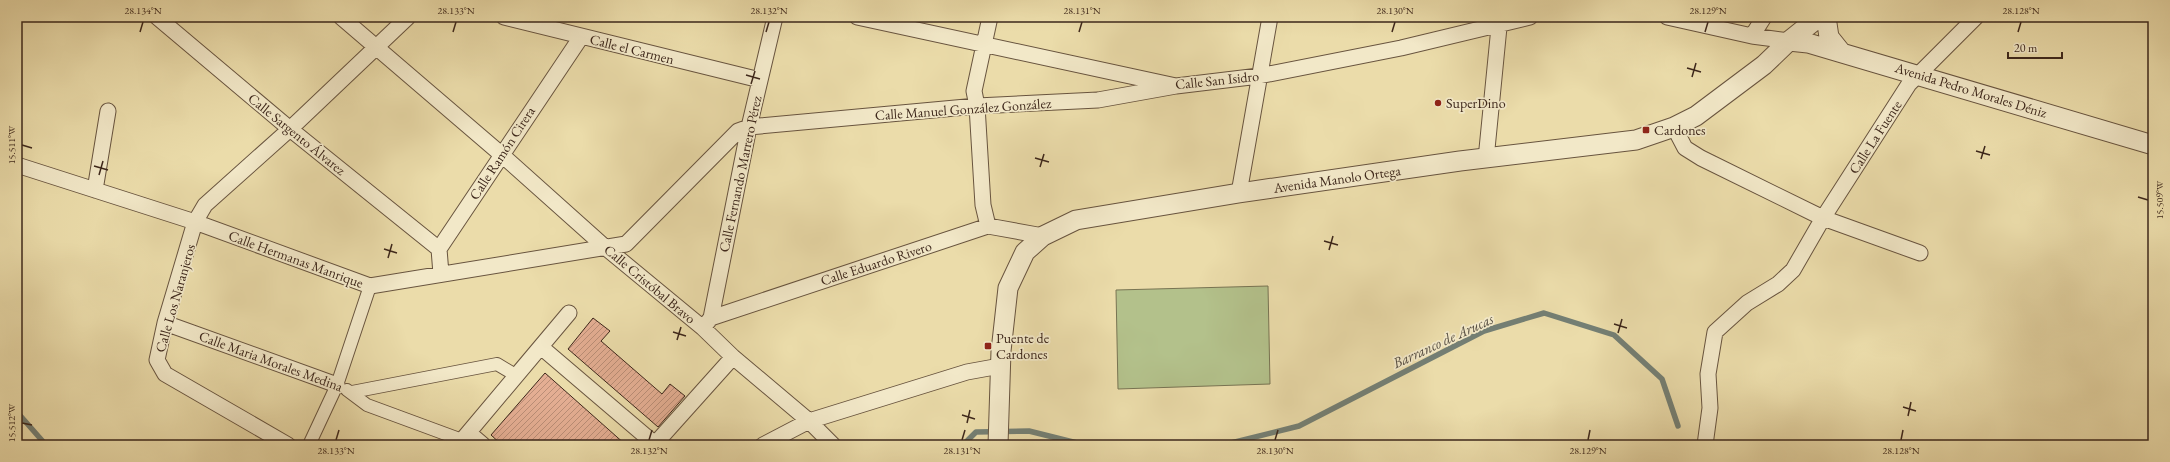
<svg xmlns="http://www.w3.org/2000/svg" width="2170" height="462" font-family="'EB Garamond',serif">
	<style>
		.green { fill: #b3c18b; stroke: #787453 }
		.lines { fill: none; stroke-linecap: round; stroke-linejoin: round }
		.stream { stroke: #747f74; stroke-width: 5.5 }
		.building { fill: url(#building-hatch); stroke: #3d271b }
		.pedestrian-casing { stroke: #68543f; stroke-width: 14 }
		.minor-casing { stroke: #68543f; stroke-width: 17 }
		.tertiary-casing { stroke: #68543f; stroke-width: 21 }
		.pedestrian { stroke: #f2e8c8; stroke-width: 12 }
		.minor { stroke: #f2e8c8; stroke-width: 15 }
		.tertiary { stroke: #f2e8c8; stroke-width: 19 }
		.ticks { fill: none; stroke: #3d271b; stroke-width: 1.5 }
		.poi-dot { fill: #8f2418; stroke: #f2e8c8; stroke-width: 1.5 }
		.labels { text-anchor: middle; stroke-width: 3.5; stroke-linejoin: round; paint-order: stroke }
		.street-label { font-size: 14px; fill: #3d271b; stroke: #f2e8c8 }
		.poi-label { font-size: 14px; fill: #3d271b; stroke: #f2e8c8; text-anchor: start }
		.water-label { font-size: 15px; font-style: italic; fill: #544c40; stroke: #f2e8c8 }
		.neatline { fill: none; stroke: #3d271b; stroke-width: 1.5 }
		.ticks-label { font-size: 10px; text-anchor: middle; fill: #3d271b }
	</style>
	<defs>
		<pattern id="building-hatch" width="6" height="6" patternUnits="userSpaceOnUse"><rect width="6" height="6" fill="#e4ae93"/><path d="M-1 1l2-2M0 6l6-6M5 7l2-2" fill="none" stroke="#ba8e77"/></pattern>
	</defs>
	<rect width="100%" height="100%" fill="#ebdcaa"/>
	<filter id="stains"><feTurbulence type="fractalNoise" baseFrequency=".005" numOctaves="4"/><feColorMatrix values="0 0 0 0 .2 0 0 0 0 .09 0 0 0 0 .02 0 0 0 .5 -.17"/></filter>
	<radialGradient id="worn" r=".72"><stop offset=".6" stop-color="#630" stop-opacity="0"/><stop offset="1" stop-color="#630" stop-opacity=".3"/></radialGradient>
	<path class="green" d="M1268,286L1270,384L1118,389L1116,290Z"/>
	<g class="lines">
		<path class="stream" d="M17,412L46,445
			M963,445L976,432L1029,431L1085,445
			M1223,445L1299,426L1484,331L1544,313L1614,335L1662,379L1678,426"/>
	</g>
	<path class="building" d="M593,318L610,331L601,341L662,394L670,384L685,396L658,427L568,349Z
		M545,373L626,445H502L491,435Z"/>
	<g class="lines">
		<defs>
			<path id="pedestrian" d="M347,390L367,405L462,440
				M352,392L497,364L517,376
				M309,445L337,385L370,286"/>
			<path id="minor" d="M157,17L290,129L439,249
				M341,17L502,155L606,248L703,328L733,357L809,421L967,372L1000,366
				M504,17L760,80
				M857,17L1176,86L1259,76L1401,48L1530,17
				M1667,17L1752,36L1789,41
				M1752,36L1764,17
				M1674,127L1685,148L1701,158L1823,218L1920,253
				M1486,159L1500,17
				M17,165L195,222L370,286L626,244L738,131L749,127L977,106L1098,100L1176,86
				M95,190L108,111
				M1239,193L1270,17
				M988,226L983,205L977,106L974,91L990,17
				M441,274L439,249L581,37
				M711,318L988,226L1043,236
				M165,323L337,385
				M706,324L711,318L749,127L775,17
				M541,347L656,445
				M469,433L483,445
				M655,444L733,357
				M288,445L165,374L157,360L165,323L195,222L205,205L290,129L408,17
				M458,445L569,313
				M763,445L809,421L833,445
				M1705,445L1710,408L1708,374L1715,332L1747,303L1778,284L1793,270L1823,218L1909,84L1976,17"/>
			<path id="tertiary" d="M1826,17L1829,37L1841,52
				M1789,41L1808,43L2153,145
				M998,445L1001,351L1008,288L1025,252L1043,236L1076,220L1239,193L1460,161L1636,140L1674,127L1696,116L1764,65L1789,41L1819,17"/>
		</defs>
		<use href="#pedestrian" class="pedestrian-casing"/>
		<use href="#minor" class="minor-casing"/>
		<use href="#tertiary" class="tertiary-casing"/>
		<use href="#pedestrian" class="pedestrian"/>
		<use href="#minor" class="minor"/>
		<use href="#tertiary" class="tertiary"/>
	</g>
	<path class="ticks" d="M140,32L143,22M453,32L456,22M766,32L769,22M1079,32L1082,22M1392,32L1395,22M1705,32L1708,22M2018,32L2021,22M1687,68L1701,72M746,75L760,79M1692,77L1696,63M751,84L755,71M22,145L32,148M1976,151L1990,155M1035,158L1049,162M1981,159L1985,146M94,166L108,170M1040,167L1044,154M99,175L103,161M2138,197L2148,200M1324,241L1338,245M384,249L397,253M1329,250L1333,236M388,258L392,244M1614,324L1627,328M673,332L686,336M1618,333L1622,319M677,340L681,327M1903,407L1916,411M962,415L975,419M1908,416L1911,402M22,423L32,425M967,423L970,410M336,440L339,430M649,440L652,430M962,440L965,430M1275,440L1278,430M1588,440L1590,430M1901,440L1903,430"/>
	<g class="poi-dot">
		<circle cx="1438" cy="103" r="4"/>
		<rect x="1642" y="126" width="8" height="8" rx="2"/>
		<rect x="984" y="342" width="8" height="8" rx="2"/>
	</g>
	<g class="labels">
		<g class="street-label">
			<text transform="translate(632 49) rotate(14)" y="5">Calle el Carmen</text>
			<text transform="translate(1217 80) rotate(-6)" y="5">Calle San Isidro</text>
			<text transform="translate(1971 90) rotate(17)" y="5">Avenida Pedro Morales Déniz</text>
			<text transform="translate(963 109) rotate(-4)" y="5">Calle Manuel González González</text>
			<text transform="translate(297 134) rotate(39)" y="5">Calle Sargento Álvarez</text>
			<text transform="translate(1875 137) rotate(-57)" y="5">Calle La Fuente</text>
			<text transform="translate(502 153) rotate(-57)" y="5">Calle Ramón Cirera</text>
			<text transform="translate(740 174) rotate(-78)" y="5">Calle Fernando Marrero Pérez</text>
			<text transform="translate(1337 179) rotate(-8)" y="5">Avenida Manolo Ortega</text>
			<text transform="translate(296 259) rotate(20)" y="5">Calle Hermanas Manrique</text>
			<text transform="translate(876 263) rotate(-18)" y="5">Calle Eduardo Rivero</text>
			<text transform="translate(650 284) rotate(40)" y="5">Calle Cristóbal Bravo</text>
			<text transform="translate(175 298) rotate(-74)" y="5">Calle Los Naranjeros</text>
			<text transform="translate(271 361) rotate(20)" y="5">Calle Maria Morales Medina</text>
		</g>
		<g class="poi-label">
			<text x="1446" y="108">SuperDino</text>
			<text x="1654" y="135">Cardones</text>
			<text x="996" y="343">Puente de<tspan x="996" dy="16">Cardones</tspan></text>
		</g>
		<g class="water-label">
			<text transform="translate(1443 341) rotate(-25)" y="5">Barranco de Arucas</text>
		</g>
	</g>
	<rect width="2170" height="462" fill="none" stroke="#ebdcaa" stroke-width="44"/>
	<path d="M2008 52v6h54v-6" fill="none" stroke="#3d271b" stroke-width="2"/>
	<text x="2014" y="52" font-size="12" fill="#3d271b" stroke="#f2e8c8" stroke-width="3" paint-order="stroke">20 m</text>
	<rect x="22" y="22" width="2126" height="418" class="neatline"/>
	<g class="ticks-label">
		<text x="143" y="14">28.134°N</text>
		<text x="456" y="14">28.133°N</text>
		<text x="769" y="14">28.132°N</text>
		<text x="1082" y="14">28.131°N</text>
		<text x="1395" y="14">28.130°N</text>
		<text x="1708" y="14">28.129°N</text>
		<text x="2021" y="14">28.128°N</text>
		<text transform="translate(11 145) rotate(-90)" y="4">15.511°W</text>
		<text transform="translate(2159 200) rotate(-90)" y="4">15.509°W</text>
		<text transform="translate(11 423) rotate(-90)" y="4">15.512°W</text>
		<text x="336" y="454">28.133°N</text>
		<text x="649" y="454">28.132°N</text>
		<text x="962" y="454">28.131°N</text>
		<text x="1275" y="454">28.130°N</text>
		<text x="1588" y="454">28.129°N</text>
		<text x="1901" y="454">28.128°N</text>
	</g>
	<rect width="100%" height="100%" filter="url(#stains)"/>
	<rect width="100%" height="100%" fill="url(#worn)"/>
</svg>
